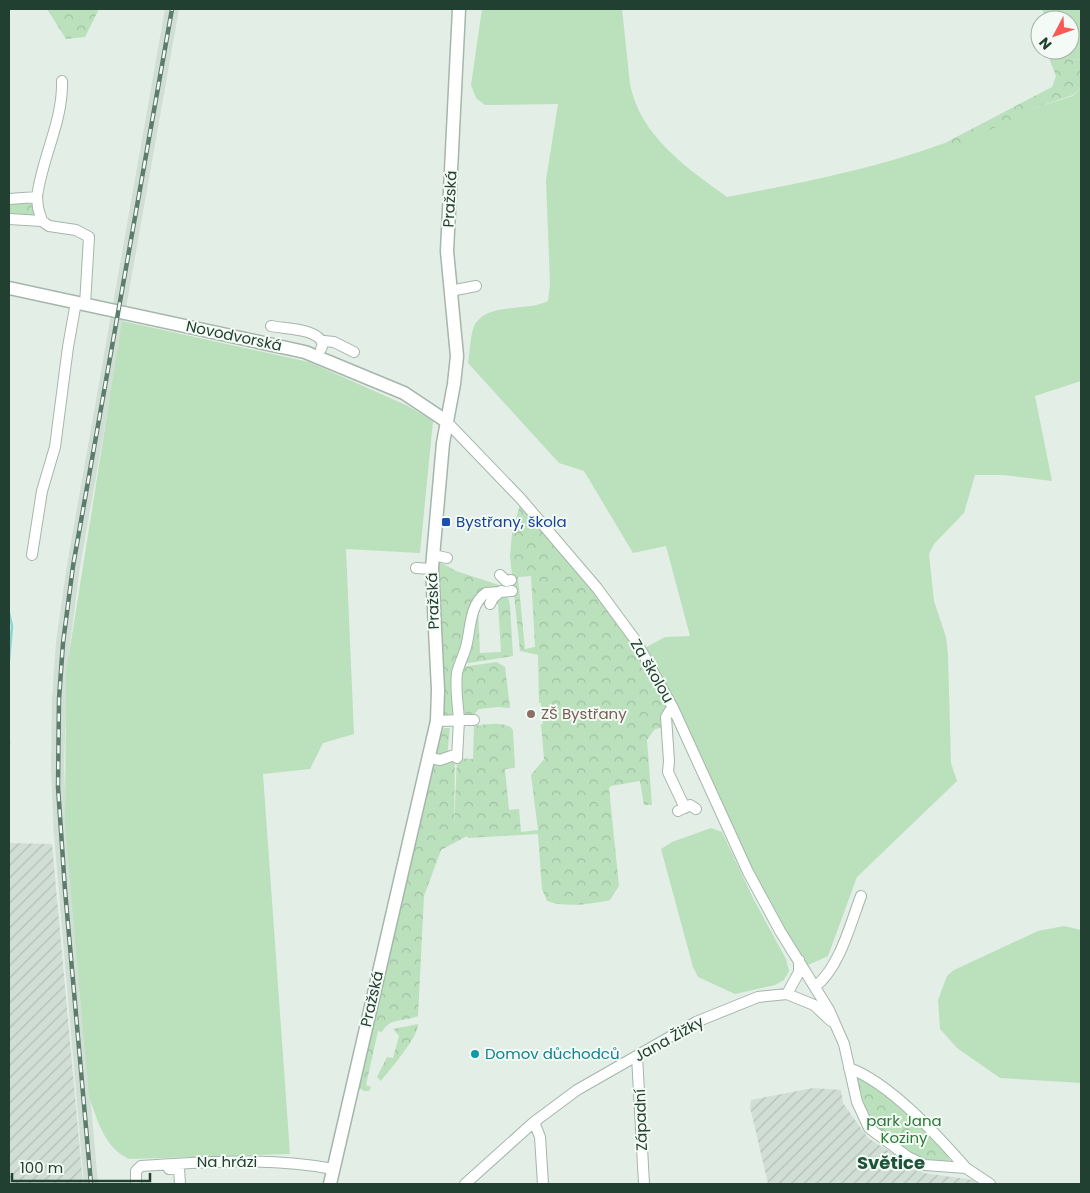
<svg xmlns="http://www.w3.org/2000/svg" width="1090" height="1193" font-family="Poppins,sans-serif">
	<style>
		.built { fill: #d1ded5 }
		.industrial { fill: url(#industrial-furrows) }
		.grass { fill: #bbe0bc }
		.forest { fill: url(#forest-crowns); fill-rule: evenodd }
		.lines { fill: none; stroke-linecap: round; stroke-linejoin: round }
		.stream { stroke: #88d6cf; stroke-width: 2.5 }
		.minor-casing { stroke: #a5b6ac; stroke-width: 12 }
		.tertiary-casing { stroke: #a5b6ac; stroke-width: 15 }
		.minor { stroke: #fff; stroke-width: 10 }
		.tertiary { stroke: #fff; stroke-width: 12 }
		.rail-casing { stroke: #5c7c6c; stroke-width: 4.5 }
		.rail { stroke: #f4faf5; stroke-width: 2.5; stroke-dasharray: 8; stroke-linecap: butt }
		.transit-dot { fill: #1a4fb4; stroke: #f4faf5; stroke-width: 2 }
		.education-dot { fill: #8d6e63; stroke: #f4faf5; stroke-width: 2 }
		.culture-dot { fill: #0f9aa8; stroke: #f4faf5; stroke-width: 2 }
		.labels { text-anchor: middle; stroke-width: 4; stroke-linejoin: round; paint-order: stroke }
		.street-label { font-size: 15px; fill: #214031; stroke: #f4faf5 }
		.transit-label { font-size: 15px; fill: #164399; stroke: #f4faf5; text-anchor: start }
		.education-label { font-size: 15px; fill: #785e54; stroke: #f4faf5; text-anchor: start }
		.culture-label { font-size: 15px; fill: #0d838f; stroke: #f4faf5; text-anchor: start }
		.park-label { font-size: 15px; fill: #297a35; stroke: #f4faf5 }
		.quarter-label { font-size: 18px; font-weight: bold; fill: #1c5439; stroke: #f4faf5 }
	</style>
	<defs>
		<pattern id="industrial-furrows" width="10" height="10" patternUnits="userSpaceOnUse" patternTransform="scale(1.25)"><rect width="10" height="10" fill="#d1ded5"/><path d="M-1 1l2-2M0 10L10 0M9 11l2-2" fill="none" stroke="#b3c0b7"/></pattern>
		<pattern id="forest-crowns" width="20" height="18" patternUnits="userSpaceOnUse" patternTransform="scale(1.25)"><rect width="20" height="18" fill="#bbe0bc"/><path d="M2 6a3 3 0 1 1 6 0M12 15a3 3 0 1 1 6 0" fill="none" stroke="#a0c1a2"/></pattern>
	</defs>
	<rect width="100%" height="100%" fill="#e3eee6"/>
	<path class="built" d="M165,9H179L80,567L70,644L66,700L64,767L67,834L98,1184H84L54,835L51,768L52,699L56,642L67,565Z"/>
	<path class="industrial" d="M9,843L52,844L83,1184H9Z
		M813,1088L841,1090L843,1103L868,1138L924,1173L973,1180L978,1184H768L750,1107L751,1100Z"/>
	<path class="grass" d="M482,9H622L630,84C640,136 687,168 727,197C801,183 874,169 945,143L948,147L1034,108L1073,96L1081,87V381L1035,396L1052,481L1003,475H975L964,513L934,544L929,554L934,601L946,637L948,655L951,763L957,781L857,877L828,956L806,966L751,872L645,648L665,637L690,636L666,546L633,553L584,471L559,463L468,363C470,352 470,334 475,324C489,302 527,312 548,301L550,284L546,180L558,104L485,105L476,98L471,85Z
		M1042,9H1081V59L1071,60L1059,50H1070V20H1046Z
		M122,321L309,362L408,406L433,421L420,553L346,549L354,734L323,743L310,769L263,774L290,1154L129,1159C104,1147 98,1121 89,1097L65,825L66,673Z
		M711,828L722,832L753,898L786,959L789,971L784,980L775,985L735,994L698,977L693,967L661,849L672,842Z
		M1064,926L1081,930V1083L1000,1078L957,1048L940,1029L938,1000L947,976L954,970L1038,931Z"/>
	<path class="forest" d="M47,9H99L85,37L66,39Z
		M1046,50H1059L1071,60L1081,59V87L1073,95L1034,108L954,148L948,147L945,143L1052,87L1056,76Z
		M9,201L32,202L35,208V218L9,216Z
		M520,504L597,588L674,710H664V726L654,730L647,740L652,805H644L640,781L611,786L609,788L619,886L610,900C592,904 564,908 547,901L542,889L538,834L468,838L467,836L441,850L424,896L418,1016C404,1022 390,1017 382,1032L378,1031L366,1085L371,1087L369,1091H364L356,1086L438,734H441L444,728H450L447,758L455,759L454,829L457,758L473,759L474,726C486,725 505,720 513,730L515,768L505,769L509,810L519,809L521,832L538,830L531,775L544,759L541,724H543L541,703H539L538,655L520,651L510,556L512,534ZM531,576L535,647L525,649L518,577Z
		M440,562L456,571L505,587L474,603L455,713L451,716L443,714L438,564Z
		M489,595H491L488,602L490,604L478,605L480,653L501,652L498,604L495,603L497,598L504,595L508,598L510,605L513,656L463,664L475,608C479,603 483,598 489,595Z
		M497,662L505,667L510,708L498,707L479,709L472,717H464L459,698L462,667Z
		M418,1024C418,1038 390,1069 381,1081L377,1077L387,1057L393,1058L399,1036L393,1029Z
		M859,1077C881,1091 945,1137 950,1162C924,1165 882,1141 868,1118C861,1107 858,1091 853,1078Z"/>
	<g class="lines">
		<path class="stream" d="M9,613L12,626L9,661
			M9,741V744"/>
		<defs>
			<path id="minor" d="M37,197L38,208L42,221
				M9,199L37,197C42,157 63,122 62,81
				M9,219L42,221L49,226L76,230L89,237L85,305
				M450,291L476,286
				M271,326C285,329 318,328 323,344
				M321,349L324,341L334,342L354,352
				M446,421L521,499L597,588L636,641L674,710L748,872L780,931L829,1010L844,1044L857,1102L869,1128L908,1157L925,1165L966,1168L990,1184
				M32,555L42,491L55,447L68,347L76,302
				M433,555L447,558
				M416,568L432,569
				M500,575L506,581L511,580
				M490,604L493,598L501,591
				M674,710L669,712L666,717L669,761L668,772L685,808
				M474,720H459C458,705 455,688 457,673C459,664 464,655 466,647C471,629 469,605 486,593L512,591
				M437,721L459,720L457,758
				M430,758L440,760L457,754
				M678,811L690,805L696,809
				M816,986C840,966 850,925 861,896
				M787,994L799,972V960
				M637,1056L644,1184
				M849,1068C890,1083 937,1135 966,1168
				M534,1122L540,1137L543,1184
				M169,1169L179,1168L180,1184
				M136,1184V1171L141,1166C204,1162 270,1157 333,1169
				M465,1184L534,1122L577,1090L696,1022L758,997L787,994L814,1005L831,1021"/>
			<path id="tertiary" d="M9,288L305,352L404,393L446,421
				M330,1184L437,721L438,690L432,568L443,443L454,384L457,356L447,251L459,9"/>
		</defs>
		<use href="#minor" class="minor-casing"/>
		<use href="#tertiary" class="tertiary-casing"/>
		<use href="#minor" class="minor"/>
		<use href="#tertiary" class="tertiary"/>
		<defs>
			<path id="rail" d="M91,1184L65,890L58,787L59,699L63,643L73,566L172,9"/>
		</defs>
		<use href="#rail" class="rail-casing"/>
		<use href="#rail" class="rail"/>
	</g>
	<rect class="transit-dot" x="441" y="517" width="10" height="10" rx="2.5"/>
	<circle class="education-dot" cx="531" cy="714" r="5"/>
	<circle class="culture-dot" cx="475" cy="1054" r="5"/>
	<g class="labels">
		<g class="street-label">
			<text transform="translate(450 199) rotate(-87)" y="5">Pražská</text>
			<text transform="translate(234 336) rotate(12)" y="5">Novodvorská</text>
			<text transform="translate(433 601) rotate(-92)" y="5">Pražská</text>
			<text transform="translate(652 671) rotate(60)" y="5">Za školou</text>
			<text transform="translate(372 999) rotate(-77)" y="5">Pražská</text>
			<text transform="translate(669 1039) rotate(-29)" y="5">Jana Žižky</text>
			<text transform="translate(641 1120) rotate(-92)" y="5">Západní</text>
			<text x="227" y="1167">Na hrázi</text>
		</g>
		<g class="transit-label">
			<text x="456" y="527">Bystřany, škola</text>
		</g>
		<g class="education-label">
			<text x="541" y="719">ZŠ Bystřany</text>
		</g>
		<g class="culture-label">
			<text x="485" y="1059">Domov důchodců</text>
		</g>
		<g class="park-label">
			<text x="904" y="1126">park Jana<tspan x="904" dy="17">Koziny</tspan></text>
		</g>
		<g class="quarter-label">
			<text x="891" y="1169">Světice</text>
		</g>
	</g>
	<rect width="1090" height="1193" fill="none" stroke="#214031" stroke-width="20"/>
	<g transform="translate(1055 35) rotate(229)"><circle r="24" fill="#f4faf5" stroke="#a0b0a7"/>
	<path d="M0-4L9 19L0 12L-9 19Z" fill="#fa5755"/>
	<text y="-8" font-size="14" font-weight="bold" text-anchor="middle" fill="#214031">N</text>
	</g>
	<path d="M12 1173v8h138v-8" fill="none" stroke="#214031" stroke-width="2.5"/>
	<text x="20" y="1173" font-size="15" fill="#214031" stroke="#f4faf5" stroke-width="4" paint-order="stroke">100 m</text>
</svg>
